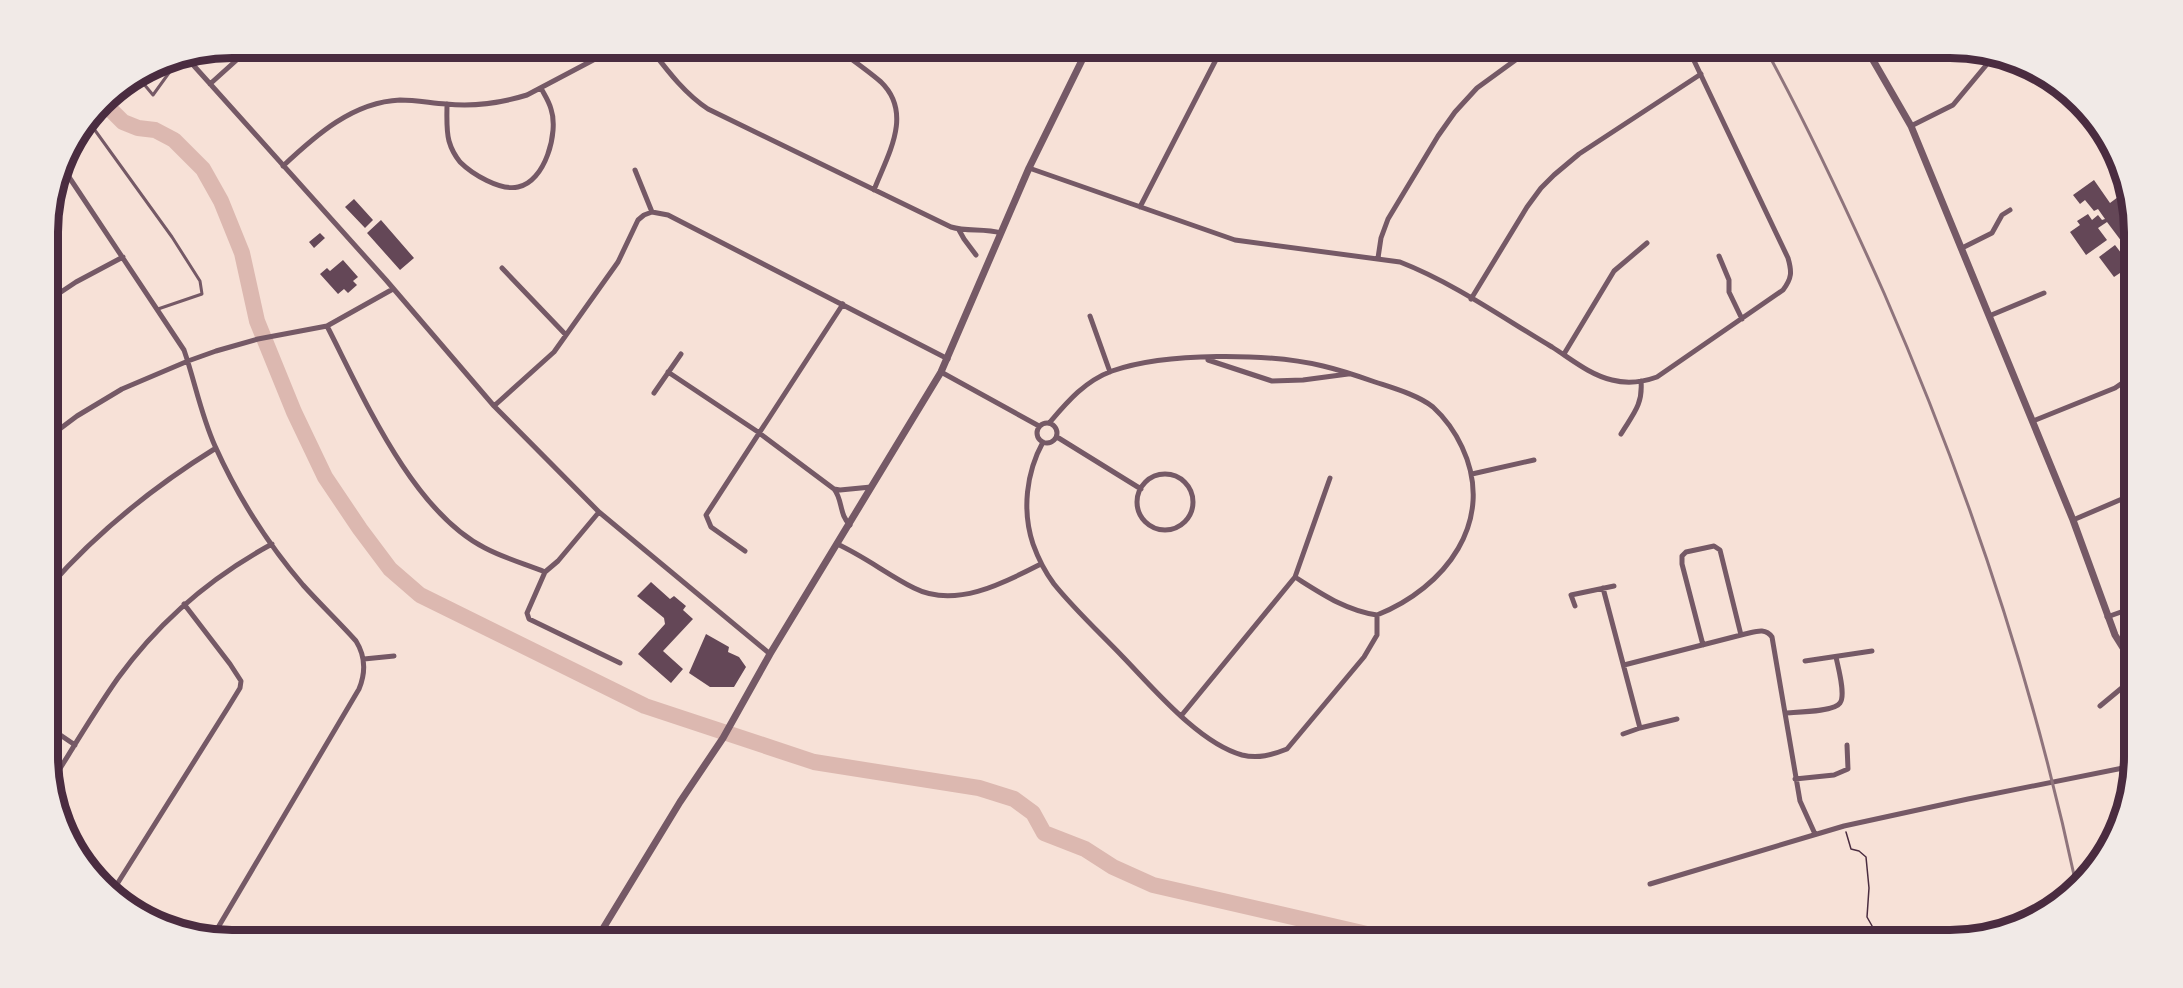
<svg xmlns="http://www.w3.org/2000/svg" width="2183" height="988" font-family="Mulish,sans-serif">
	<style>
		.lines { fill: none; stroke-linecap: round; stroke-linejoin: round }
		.river { stroke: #dcb8b0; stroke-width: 16 }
		.building { fill: #644757 }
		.path { stroke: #4a2c40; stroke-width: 1.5 }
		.service { stroke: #755966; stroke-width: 3 }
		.minor { stroke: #755966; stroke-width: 5 }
		.tertiary { stroke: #755966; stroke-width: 7 }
		.rail { stroke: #8f747c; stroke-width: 3 }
		.rim { fill: none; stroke: #4a2c40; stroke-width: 8 }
	</style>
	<rect width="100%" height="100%" fill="#f7e1d7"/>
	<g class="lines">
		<path class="river" d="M104,103L123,122L138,128L155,130L174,140L203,169L221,201L242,253L257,321L294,412L325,477L360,529L390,569L420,595L645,706L814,762L979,788L1014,799L1033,813L1044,833L1085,849L1113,867L1153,885L1393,940"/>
	</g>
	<path class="building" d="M2094,180L2110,203L2126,191L2133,209V217L2126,223L2134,234V271L2129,274L2126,269L2114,277L2099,257L2115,245L2125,258L2131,254L2107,222L2098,228L2107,240L2086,255L2070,232L2080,225L2077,221L2088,214L2092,220L2098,215L2102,220L2105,219L2098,209L2094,211L2085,200L2080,204L2073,195Z
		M354,199L373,220L365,228L345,207Z
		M381,220L414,258L400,270L367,233Z
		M320,233L325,238L314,248L309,242Z
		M343,260L358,277L353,281L357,285L348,293L344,289L338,294L320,274L327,268L330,271Z
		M651,582L670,599L674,596L686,606L683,610L693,619L663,651L683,669L671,683L638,654L665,624L664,618L637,596Z
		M706,634L729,647L728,652L739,657L746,667L734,687H710L689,673Z
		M1616,929L1629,930L1635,934V940H1616Z"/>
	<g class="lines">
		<path class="path" d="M1846,832L1851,849L1859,851L1866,857L1869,888L1867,917L1880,940"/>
		<path class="service" d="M138,77L153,95L179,59
			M89,122L172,237L200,281L202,294L158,309"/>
		<path class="minor" d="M650,48C667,70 684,93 708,109L951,227C967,232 984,228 1001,233
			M836,48C851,59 867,70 881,82C914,114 887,156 874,190
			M186,57L386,280L494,406L599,512L770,654
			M210,84L250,48
			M447,104C447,116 446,130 449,141C451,148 456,157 460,162C472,174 500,191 518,187C545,182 559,132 551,109C549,101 544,94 541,88
			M1911,126L1953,105L1993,57
			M283,166C316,135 353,102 400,100C416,100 431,103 446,104C474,107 501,103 527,95L616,48
			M63,168L184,350C195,382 201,415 215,446C237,495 268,544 303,585C320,604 339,622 356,641C366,657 366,672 359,689L213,936
			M1029,168L1235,240L1400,262C1454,283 1503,318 1552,347C1571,359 1590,375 1612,380C1627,384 1643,382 1657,377L1783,290C1792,278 1792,272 1788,258L1688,48
			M635,170L652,212
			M1140,207L1222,48
			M959,230L964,239L976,255
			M1962,248L1992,233L2002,215L2010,210
			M1719,256L1729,280V292L1742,319
			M1378,258L1381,238L1388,219L1438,136L1455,112L1477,88L1532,48
			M502,268L566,335
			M1471,299L1527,207L1541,188L1554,175L1579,154L1701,74
			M49,300L76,282L123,257
			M1090,316L1110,372
			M1989,316L2044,293
			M327,326C363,396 412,511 485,548C504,558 525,564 545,572L558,561L599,512
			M1564,354L1614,271L1647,243
			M1208,360L1272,381L1303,380L1348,374
			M668,372L758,432L834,489L840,490L871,487
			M941,372L1039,426
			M654,393L681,354
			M494,406L554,352L618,262L638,220L644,215L652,212L668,215L948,359
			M2033,421L2115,388L2134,375
			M1050,422C1068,401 1085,381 1112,371C1166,352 1267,353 1323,366C1340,370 1358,376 1375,382C1393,388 1418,395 1433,407C1445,418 1455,432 1462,447C1497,521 1445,588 1377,615
			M1037 433a10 10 0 1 1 20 0a10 10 0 1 1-20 0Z
			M1621,434C1633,414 1643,405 1641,381
			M49,437L77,416L122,389L188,361L216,351L258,339L327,326L393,289
			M1057,437L1141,489
			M1043,442C1026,473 1022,511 1033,544C1038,558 1045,572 1054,584C1075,610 1100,633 1123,657C1154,689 1199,743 1242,755C1258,759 1272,755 1287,749L1364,657L1377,635V615
			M1137 502a28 28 0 1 1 56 0a28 28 0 1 1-56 0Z
			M1472,474L1534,460
			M1330,478L1295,577C1322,594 1345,610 1377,615
			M834,489C843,500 839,515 850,525
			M2073,520L2129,496
			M837,544C864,556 888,575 914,588C955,609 1004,583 1041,564
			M745,551L711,527L706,515L843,304
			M545,572L527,613L529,619L620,663
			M49,587C98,531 153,487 216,448
			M1603,588L1640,728L1677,719
			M1575,606L1571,595L1614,586
			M2107,617L2135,607
			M1703,645L1682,564V556L1686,552L1714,546L1720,550L1741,635
			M364,659L394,656
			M1805,661L1872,651
			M1624,665L1745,634C1755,632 1765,627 1772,637L1800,801L1815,834
			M2100,706L2135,677
			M1785,713C1796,712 1834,712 1840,703C1846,695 1838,667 1836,657
			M1181,716L1295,577
			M50,728L75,745
			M1623,734L1640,728
			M1795,779L1834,775L1848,769L1847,745
			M51,783C73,748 94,712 118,678C158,623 211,577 272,544
			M1650,884L1844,826L1968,799L2133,766
			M114,889L229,706L240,688L241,681L230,664L184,604
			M160,924L163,926"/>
		<path class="tertiary" d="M1866,48L1911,126L2073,520L2115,635L2135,667
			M596,940L680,802L723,738L770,654L941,372L1029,168L1088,48"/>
		<path class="rail" d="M1765,48C1809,128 1847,210 1884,293C1967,484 2033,681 2076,884"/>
	</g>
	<path d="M0 0H2183V988H0ZM232 58H1950A174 174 0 0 1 2124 232V756A174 174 0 0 1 1950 930H232A174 174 0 0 1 58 756V232A174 174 0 0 1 232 58Z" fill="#f1eae7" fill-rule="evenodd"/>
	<path class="rim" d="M232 58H1950A174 174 0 0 1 2124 232V756A174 174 0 0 1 1950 930H232A174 174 0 0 1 58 756V232A174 174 0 0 1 232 58Z"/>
</svg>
